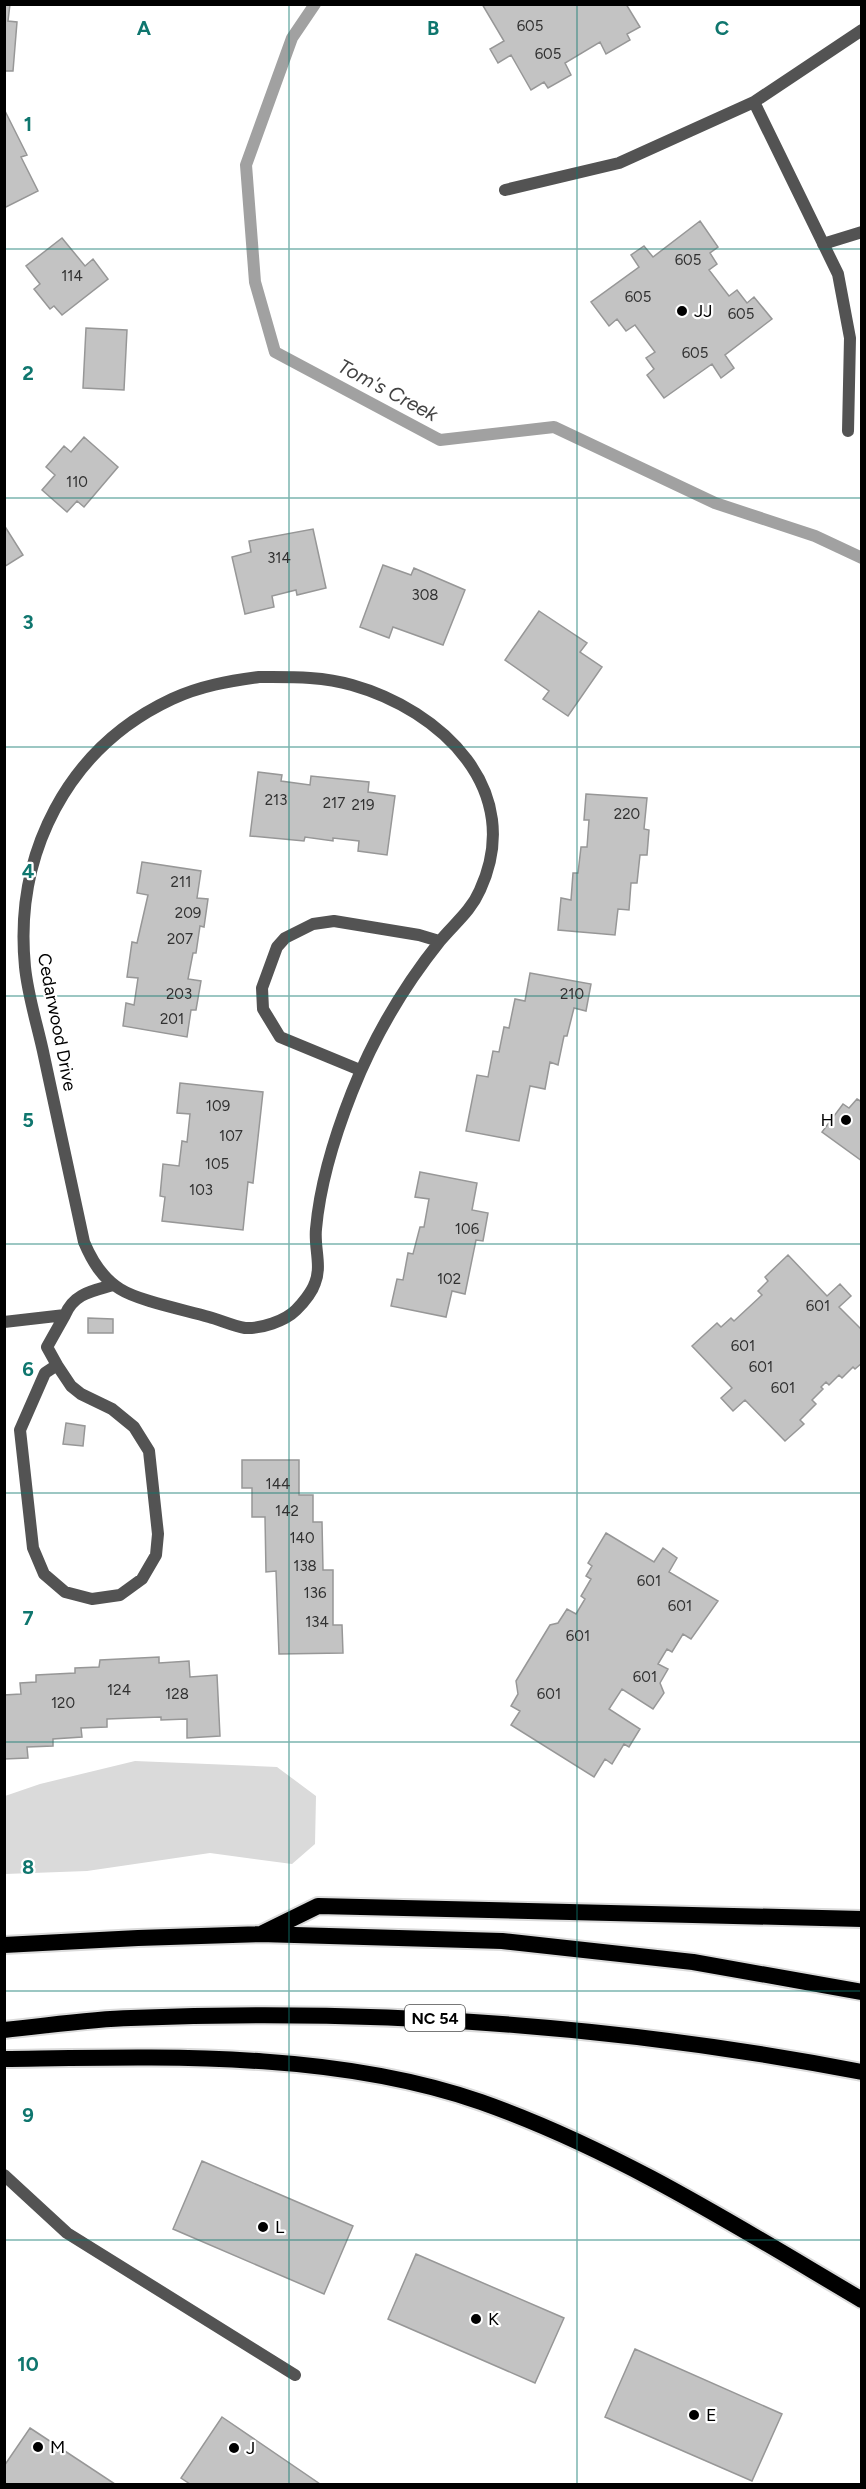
<svg xmlns="http://www.w3.org/2000/svg" width="866" height="2489" font-family="Figtree,sans-serif">
	<style>
		.green { fill: #dadada }
		.lines { fill: none; stroke-linecap: round; stroke-linejoin: round }
		.stream { stroke: #a1a1a1; stroke-width: 12 }
		.building { fill: #c3c3c3; stroke: #979797; stroke-width: 1.5 }
		.trunk-casing { stroke: #dbdbdb; stroke-width: 20 }
		.service { stroke: #535353; stroke-width: 12 }
		.minor { stroke: #535353; stroke-width: 12 }
		.trunk { stroke: #000; stroke-width: 16 }
		.grid { fill: none; stroke: #0f766e; stroke-width: 1.5; stroke-opacity: 0.55 }
		.poi-dot { fill: #000; stroke: #fff; stroke-width: 2 }
		.labels { text-anchor: middle; stroke-width: 4.5; stroke-linejoin: round; paint-order: stroke }
		.number-label { font-size: 15px; fill: #313131 }
		.shield { fill: #fff; stroke: #4c4c4c; stroke-width: 1.5 }
		.shield-label { font-size: 16px; font-weight: bold; fill: #000 }
		.poi-label { font-size: 18px; fill: #000; stroke: #fff; text-anchor: start }
		.street-label { font-size: 18px; fill: #000; stroke: #fff }
		.water-label { font-size: 20px; font-style: italic; fill: #424242; stroke: #fff }
		.grid-label { font-size: 20px; text-anchor: middle; font-weight: bold; fill: #0f766e; stroke: #fff; stroke-width: 4.5; stroke-linejoin: round; paint-order: stroke }
	</style>
	<rect width="100%" height="100%" fill="#fff"/>
	<path class="green" d="M135,1761L277,1767L316,1796L315,1844L292,1864L210,1853L87,1871L5,1874V1796L40,1784Z"/>
	<g class="lines">
		<path class="stream" d="M315,4L292,38L246,165L255,282L275,352L440,440L554,427L715,503L815,536L862,558"/>
	</g>
	<path class="building" d="M4,4H10L8,21L17,22L13,71H4Z
		M482,4H626L640,27L627,34L630,40L606,54L600,42L565,63L571,75L548,88L544,82L531,90L511,55L498,63L490,49L504,41Z
		M5,111L27,155L21,157L38,191L4,208Z
		M700,221L718,247L710,253L717,264L709,270L729,296L737,290L747,303L754,297L772,319L725,355L734,368L721,378L712,364L664,398L647,375L654,369L646,358L655,352L635,325L626,331L617,319L609,326L591,302L639,267L631,255L644,246L653,257Z
		M62,238L85,266L93,259L108,279L62,315L54,306L50,309L34,289L40,284L26,266Z
		M86,328L127,330L124,390L83,388Z
		M84,437L118,467L84,507L77,501L67,512L42,490L55,475L46,467L64,446L71,452Z
		M4,525L23,555L4,567Z
		M313,529L326,588L297,595L296,590L272,596L274,607L245,614L232,557L251,552L249,541Z
		M383,565L411,575L414,568L465,590L443,645L393,627L389,638L360,627Z
		M539,611L587,643L580,652L602,667L568,716L543,699L549,691L505,660Z
		M258,772L282,775L281,781L310,785L311,776L369,782L368,792L395,796L387,855L358,851L359,841L333,838V841L305,837L304,841L250,836Z
		M586,794L647,798L644,829L649,830L647,855H640L637,883H631L629,910L618,909L615,935L558,930L561,898L571,900L573,873H578L581,847H587L589,820H584Z
		M142,862L201,871L197,898L208,899L204,927L200,926L196,953H193L188,979L201,981L196,1010H191L187,1037L123,1026L126,1003L134,1005L138,978L127,977L132,942L137,943L148,895L137,893Z
		M530,973L591,984L586,1011L574,1008L567,1036H564L558,1065L550,1062L545,1089L530,1086L519,1141L466,1131L477,1075L488,1077L493,1051L499,1052L504,1027L509,1028L515,999L525,1001Z
		M180,1083L263,1092L253,1183L248,1182L243,1230L162,1221L165,1197L160,1196L163,1164L179,1166L182,1141L187,1142L190,1114L177,1113Z
		M857,1099L862,1102V1161L822,1132L843,1104L849,1108Z
		M420,1172L477,1183L472,1210L488,1213L483,1241L476,1240L465,1294L452,1291L446,1317L391,1306L397,1279L403,1280L408,1253L413,1254L420,1227H424L429,1199L415,1197Z
		M788,1255L827,1296L840,1284L851,1296L839,1307L862,1330V1363L855,1369L853,1367L842,1378L839,1375L829,1385L826,1382L821,1387L823,1389L812,1400L816,1404L800,1420L804,1424L785,1441L745,1400L733,1411L721,1398L732,1388L692,1346L717,1323L721,1327L731,1318L734,1321L762,1295L758,1291L768,1281L765,1277Z
		M88,1318L113,1319V1333H88Z
		M66,1423L85,1426L83,1446L63,1444Z
		M242,1460H299V1495H313V1522H322L323,1570H333V1625H342L343,1653L279,1654L276,1571L266,1572L265,1517H252V1488H242Z
		M606,1533L654,1562L663,1548L677,1558L669,1572L718,1601L691,1639L683,1634L672,1652L667,1649L658,1664L668,1669L660,1683L664,1693L653,1709L622,1689L609,1709L640,1729L629,1747L624,1744L612,1764L605,1759L594,1777L511,1725L520,1711L511,1706L518,1694L516,1681L550,1625L558,1623L567,1609L576,1614L585,1599L581,1596L591,1579L586,1576L592,1566L588,1563Z
		M159,1657V1663L189,1661L190,1677L217,1675L220,1736L187,1738V1719L161,1720V1717L107,1719V1727L81,1728L82,1737L53,1739V1746L27,1747L28,1758L4,1759V1695L21,1694L20,1683L36,1682V1675L75,1673V1668L99,1667L100,1660Z
		M202,2161L353,2226L324,2294L173,2229Z
		M416,2254L564,2318L535,2383L388,2319Z
		M635,2349L782,2414L752,2481L605,2417Z
		M222,2417L320,2484H190L181,2478Z
		M30,2428L115,2484H4V2466Z"/>
	<g class="lines">
		<defs>
			<path id="trunk" d="M263,1933L318,1906L862,1919
				M4,1945L138,1938L260,1934L502,1941L693,1962L862,1992
				M4,2030C46,2026 89,2019 131,2018C378,2008 619,2025 862,2072
				M4,2059C161,2057 331,2050 481,2102C617,2150 738,2227 862,2300"/>
		</defs>
		<use href="#trunk" class="trunk-casing"/>
		<path class="service" d="M754,102L838,274L850,338L848,431
			M505,190L619,163L754,102L862,30
			M823,244L862,232
			M4,2175L67,2233L295,2375"/>
		<path class="minor" d="M259,677C290,677 322,676 352,685C441,710 526,790 480,890C471,911 454,924 440,941C404,986 373,1039 352,1092C335,1135 320,1183 316,1229C314,1247 322,1266 315,1283C312,1292 302,1304 296,1310C285,1321 261,1329 245,1328C233,1326 220,1320 209,1317C185,1310 139,1301 120,1289C102,1278 92,1261 84,1242C71,1180 57,1118 44,1056C38,1027 28,997 25,967C14,854 67,748 172,699C200,686 229,681 259,677Z
			M360,1070L280,1037L263,1009L262,988L277,947L285,938L313,924L334,921L419,935L439,941
			M4,1322L65,1315C74,1293 93,1291 113,1285
			M57,1365L71,1386L81,1394L112,1409L134,1427L149,1451L158,1534L156,1555L142,1579L120,1595L92,1599L65,1592L44,1574L33,1548L20,1430L45,1373Z
			M57,1365L47,1347L65,1315"/>
		<use href="#trunk" class="trunk"/>
	</g>
	<path class="grid" d="M289,4V2484M577,4V2484M4,249H862M4,498H862M4,747H862M4,996H862M4,1244H862M4,1493H862M4,1742H862M4,1991H862M4,2240H862"/>
	<g class="poi-dot">
		<circle cx="682" cy="311" r="6"/>
		<circle cx="846" cy="1120" r="6"/>
		<circle cx="263" cy="2227" r="6"/>
		<circle cx="476" cy="2319" r="6"/>
		<circle cx="694" cy="2415" r="6"/>
		<circle cx="38" cy="2447" r="6"/>
		<circle cx="234" cy="2448" r="6"/>
	</g>
	<g class="labels">
		<g class="number-label">
			<text x="530" y="31">605</text>
			<text x="548" y="59">605</text>
			<text x="688" y="265">605</text>
			<text x="72" y="281">114</text>
			<text x="638" y="302">605</text>
			<text x="741" y="319">605</text>
			<text x="695" y="358">605</text>
			<text x="77" y="487">110</text>
			<text x="279" y="563">314</text>
			<text x="425" y="600">308</text>
			<text x="276" y="805">213</text>
			<text x="334" y="808">217</text>
			<text x="363" y="810">219</text>
			<text x="627" y="819">220</text>
			<text x="181" y="887">211</text>
			<text x="188" y="918">209</text>
			<text x="180" y="944">207</text>
			<text x="179" y="999">203</text>
			<text x="572" y="999">210</text>
			<text x="172" y="1024">201</text>
			<text x="218" y="1111">109</text>
			<text x="231" y="1141">107</text>
			<text x="217" y="1169">105</text>
			<text x="201" y="1195">103</text>
			<text x="467" y="1234">106</text>
			<text x="449" y="1284">102</text>
			<text x="818" y="1311">601</text>
			<text x="743" y="1351">601</text>
			<text x="761" y="1372">601</text>
			<text x="783" y="1393">601</text>
			<text x="278" y="1489">144</text>
			<text x="287" y="1516">142</text>
			<text x="302" y="1543">140</text>
			<text x="305" y="1571">138</text>
			<text x="649" y="1586">601</text>
			<text x="315" y="1598">136</text>
			<text x="680" y="1611">601</text>
			<text x="317" y="1627">134</text>
			<text x="578" y="1641">601</text>
			<text x="645" y="1682">601</text>
			<text x="119" y="1695">124</text>
			<text x="177" y="1699">128</text>
			<text x="549" y="1699">601</text>
			<text x="63" y="1708">120</text>
		</g>
		<rect class="shield" x="405" y="2005" width="60" height="26" rx="4.5"/>
		<g class="shield-label">
			<text x="435" y="2024">NC 54</text>
		</g>
		<g class="poi-label">
			<text x="694" y="317">JJ</text>
			<text x="834" y="1126" text-anchor="end">H</text>
			<text x="275" y="2233">L</text>
			<text x="488" y="2325">K</text>
			<text x="706" y="2421">E</text>
			<text x="50" y="2453">M</text>
			<text x="246" y="2454">J</text>
		</g>
		<g class="street-label">
			<text transform="translate(57 1022) rotate(79)" y="6">Cedarwood Drive</text>
		</g>
		<g class="water-label">
			<text transform="translate(388 390) rotate(28)" y="7">Tom's Creek</text>
		</g>
	</g>
	<g class="grid-label">
		<text x="144" y="35">A</text>
		<text x="433" y="35">B</text>
		<text x="722" y="35">C</text>
		<text x="28" y="131">1</text>
		<text x="28" y="380">2</text>
		<text x="28" y="629">3</text>
		<text x="28" y="878">4</text>
		<text x="28" y="1127">5</text>
		<text x="28" y="1376">6</text>
		<text x="28" y="1625">7</text>
		<text x="28" y="1874">8</text>
		<text x="28" y="2122">9</text>
		<text x="28" y="2371">10</text>
	</g>
	<rect width="866" height="2489" fill="none" stroke="#000000" stroke-width="12"/>
</svg>
